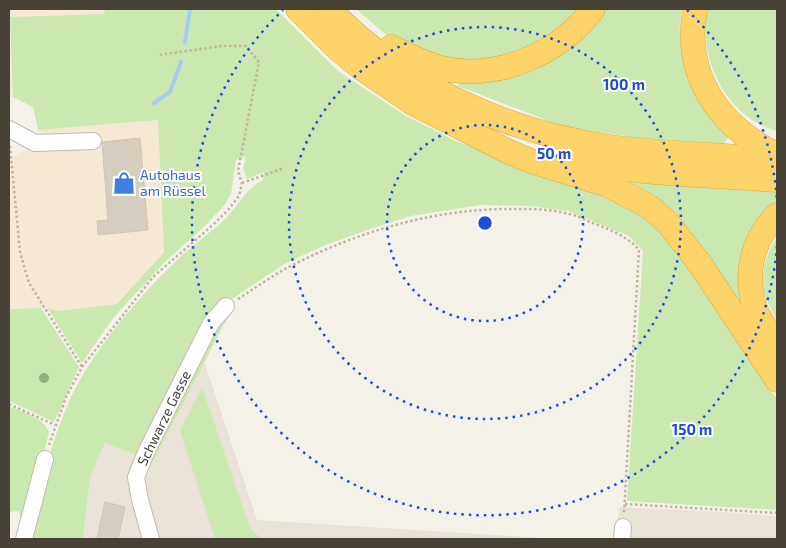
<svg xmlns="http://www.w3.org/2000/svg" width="786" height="548" font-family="'Exo 2',sans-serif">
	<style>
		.residential { fill: #e8e3d6 }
		.commercial { fill: #f5e9d3 }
		.green { fill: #cce8b1 }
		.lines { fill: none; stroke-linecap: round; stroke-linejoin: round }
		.stream { stroke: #a4cdf0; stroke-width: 4 }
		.building { fill: #d5cdbd; stroke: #d0c5b0 }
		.minor-casing { stroke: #c2bcad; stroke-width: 18 }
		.highway-casing { stroke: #dda939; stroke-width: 25 }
		.path { stroke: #c1b69c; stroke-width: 2.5; stroke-dasharray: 2.5 2.5; stroke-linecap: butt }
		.minor { stroke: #fff; stroke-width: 16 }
		.highway { stroke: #fdd46a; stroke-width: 24 }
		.tree { fill: #93af80 }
		.ring { fill: none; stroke: #1d4ed8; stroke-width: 2.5; stroke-dasharray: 2.5 5 }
		.labels { text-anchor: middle; stroke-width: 4; stroke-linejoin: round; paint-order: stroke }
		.shop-label { font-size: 14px; fill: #366cbe; stroke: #fff; text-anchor: start }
		.street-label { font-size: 14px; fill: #474136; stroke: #fff }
		.centre { fill: #1d4ed8; stroke: #fff; stroke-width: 2.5 }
		.ring-label { font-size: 15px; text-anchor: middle; font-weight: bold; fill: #1d4ed8; stroke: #fff; stroke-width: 4; stroke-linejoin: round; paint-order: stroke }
	</style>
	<rect width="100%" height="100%" fill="#f4f1e8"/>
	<path class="residential" d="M204,361L257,520L558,539H83L90,478L105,441L153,462Z
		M620,507L725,512L777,516V539H614Z"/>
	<path class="commercial" d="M9,9H105V14L10,17L13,97H9Z
		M158,120L164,252L117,304L57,311L41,308L9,309V156L13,157L24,151L35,139L38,130Z"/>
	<path class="green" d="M105,9H276L338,71L406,116L456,141L499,157L629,201L678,245L777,399V510L627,501L643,251L629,236L568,211L530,206L480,205L411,216L373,228L323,246L286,263L229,301L141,457L105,442L90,478L83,539H28C39,494 49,447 68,404C89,355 138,297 177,260C191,247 206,235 221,223C236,210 244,189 263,180L264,172L247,179L243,168L246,156L236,160L231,194L225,204L207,224L165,262L114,317L82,363L48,309L57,311L117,304L164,252L158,120L38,130L33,107L13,97L10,17L104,14Z
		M356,9H585L527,53L460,64L391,39Z
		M599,9H682C675,38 685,85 705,109C712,118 722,125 731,133L723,145L638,138L564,127L458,86L460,78L494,76Z
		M707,9H777V131C726,117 698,60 707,9Z
		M620,180L777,192V208L747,253L777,355V371Z
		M777,237V321C774,313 769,306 766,299C758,278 766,254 777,237Z
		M236,301L153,462L148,460L219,318Z
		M41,308L79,367L54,422L9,401V309Z
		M202,387L250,528L262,539H215L180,431Z
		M9,406C22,412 46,418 49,433L23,527L19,511L9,512Z"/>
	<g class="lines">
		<path class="stream" d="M185,42L190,9
			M154,103L170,92L181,62"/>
	</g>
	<path class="building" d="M140,138L148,230L98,235L97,221L108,220L102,142Z
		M105,502L125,507L118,539H97Z"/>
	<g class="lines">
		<defs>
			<path id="minor" d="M9,129L35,143L93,141
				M24,539L45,459
				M151,539L140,500L136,477L147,450L211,323L226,306
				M622,539L623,527"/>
			<path id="highway" d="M298,9L337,48L361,68L411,102L507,151L531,161L608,185L650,207L668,223L700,264L777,380
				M329,9C402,85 506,132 610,147C666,154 722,155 777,159
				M695,9C683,76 719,126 777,155
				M391,47C407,55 423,63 441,68C497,81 559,54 593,9
				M568,160C636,174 708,175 777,180
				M777,215C752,239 744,275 755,308C760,321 769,333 777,344"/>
		</defs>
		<use href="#minor" class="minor-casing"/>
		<use href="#highway" class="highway-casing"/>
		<path class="path" d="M10,146L20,252L29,283L82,367
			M242,183L284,168
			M238,299C253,289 268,279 283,270C351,234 428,210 504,209C525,209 548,208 569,214C576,215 583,219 590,222C606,228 628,236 639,250L624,514
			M9,404L55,425
			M49,445L66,397L82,367L153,277L215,223L228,210L239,196L242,183L238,171L259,62L246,46H222L158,55
			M625,504L777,513"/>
		<use href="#minor" class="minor"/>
		<use href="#highway" class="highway"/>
	</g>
	<circle class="tree" cx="44" cy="378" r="5"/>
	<g class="ring">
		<circle cx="485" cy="223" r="98"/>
		<circle cx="485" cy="223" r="196"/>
		<path d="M777 246A293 293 0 1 1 283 10M687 10A293 293 0 0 1 777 200"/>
	</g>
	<defs>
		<symbol id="shop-bare" viewBox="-9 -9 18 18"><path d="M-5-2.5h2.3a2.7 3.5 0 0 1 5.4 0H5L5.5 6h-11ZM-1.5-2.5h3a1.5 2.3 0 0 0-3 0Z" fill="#3f7fe0" stroke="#fff" stroke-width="2.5" paint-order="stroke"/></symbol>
	</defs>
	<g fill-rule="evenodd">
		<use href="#shop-bare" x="108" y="167" width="32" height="32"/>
	</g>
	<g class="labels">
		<g class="shop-label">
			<text x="140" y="180">Autohaus<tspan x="140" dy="16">am Rüssel</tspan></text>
		</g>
		<g class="street-label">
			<text transform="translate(164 418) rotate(-64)" y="5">Schwarze Gasse</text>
		</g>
	</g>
	<circle cx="485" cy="223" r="8" class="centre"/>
	<g class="ring-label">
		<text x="624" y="90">100 m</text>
		<text x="554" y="159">50 m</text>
		<text x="692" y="435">150 m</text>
	</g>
	<rect width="786" height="548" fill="none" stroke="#474136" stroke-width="20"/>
</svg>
